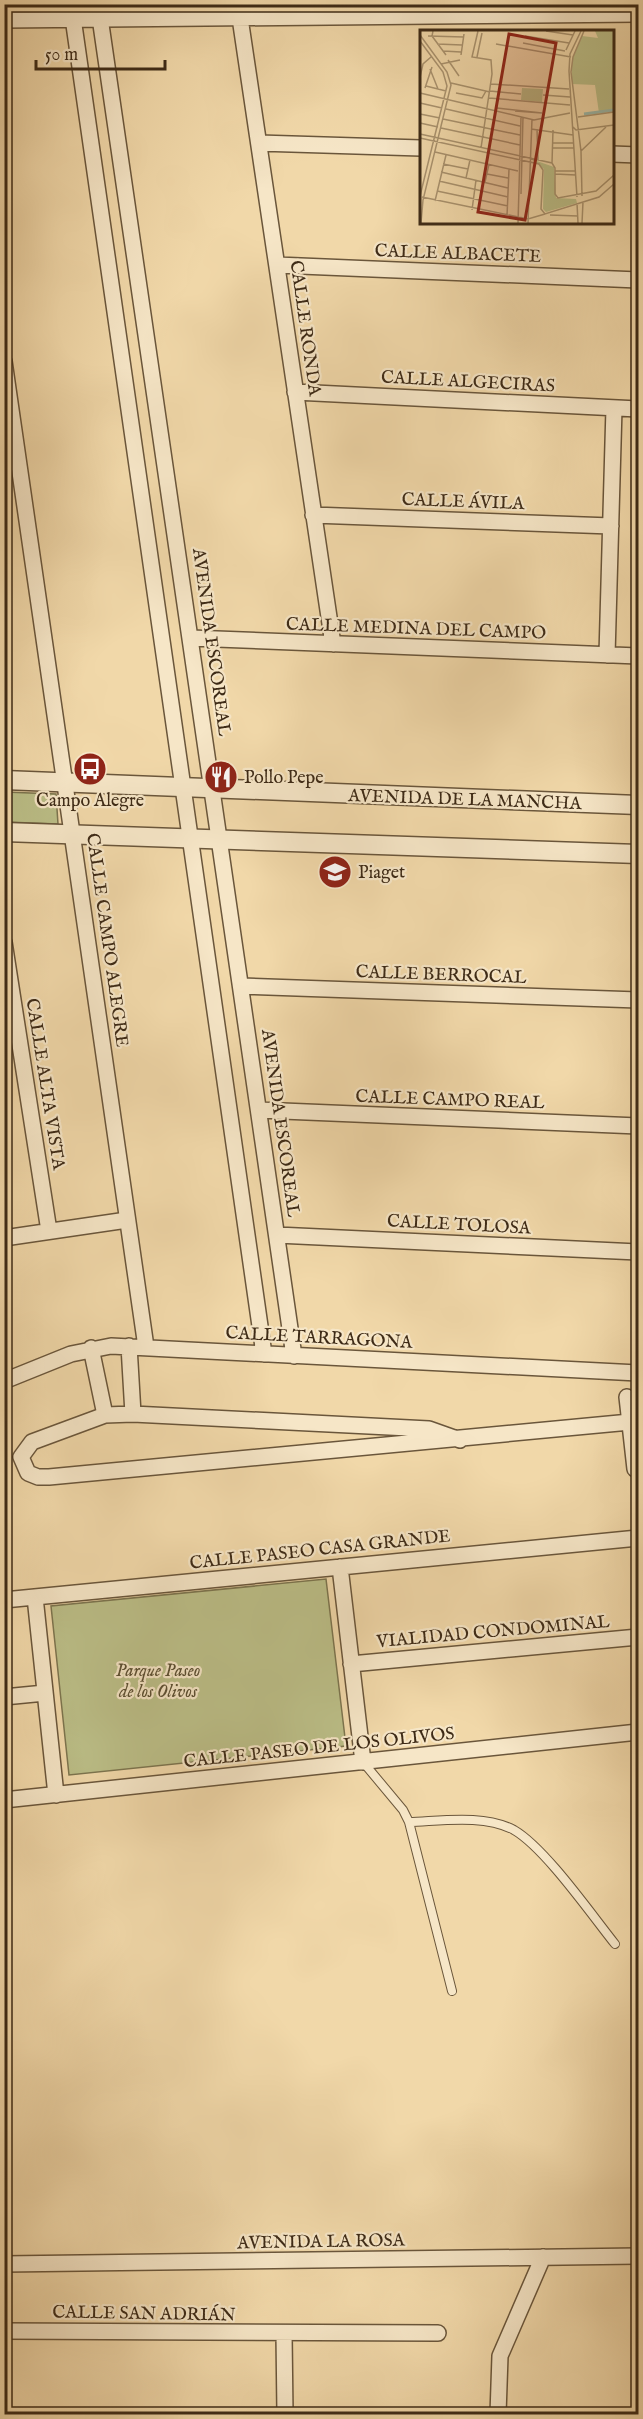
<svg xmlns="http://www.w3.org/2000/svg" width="643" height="2419" font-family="'IM FELL English',serif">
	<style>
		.green { fill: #bbbe87; stroke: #7c744e; stroke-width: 1.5 }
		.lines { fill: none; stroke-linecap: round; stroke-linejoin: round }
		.service-casing { stroke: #6a563b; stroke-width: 10 }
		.minor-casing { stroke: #6a563b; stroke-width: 18 }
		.tertiary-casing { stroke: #6a563b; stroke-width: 21 }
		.service { stroke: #f6e6c7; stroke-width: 8 }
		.minor { stroke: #f6e6c7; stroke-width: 15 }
		.tertiary { stroke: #f6e6c7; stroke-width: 18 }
		.labels { text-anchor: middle; stroke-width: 4.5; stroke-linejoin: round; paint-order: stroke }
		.street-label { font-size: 18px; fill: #3d2a16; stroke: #f6e6c7 }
		.poi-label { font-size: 18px; fill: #3d2a16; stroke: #f6e6c7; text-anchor: start }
		.park-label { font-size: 18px; font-style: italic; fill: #5c4f32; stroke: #f6e6c7 }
		.inset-river { fill: none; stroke: #9bb9ab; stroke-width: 3 }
		.inset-road { fill: none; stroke: #a9926e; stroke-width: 1.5 }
		.view { fill: #8f2418; fill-opacity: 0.15; stroke: #8f2418; stroke-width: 3 }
		.inset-edge { fill: none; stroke: #3d2a16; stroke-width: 3 }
	</style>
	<rect width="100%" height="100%" fill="#f1d8a9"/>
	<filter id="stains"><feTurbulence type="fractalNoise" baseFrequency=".00333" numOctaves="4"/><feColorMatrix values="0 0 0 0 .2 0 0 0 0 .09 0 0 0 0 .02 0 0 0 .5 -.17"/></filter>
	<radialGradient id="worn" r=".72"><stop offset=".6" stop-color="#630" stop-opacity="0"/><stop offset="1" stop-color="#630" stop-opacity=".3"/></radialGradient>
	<path class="green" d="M5,792L56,794L58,824L5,822Z
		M326,1579L346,1746L69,1775L51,1606Z"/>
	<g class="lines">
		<defs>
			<path id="service" d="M363,1762L403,1810L409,1822L452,1991
				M409,1822C441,1821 484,1814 514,1830C545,1848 591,1914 615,1944"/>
			<path id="minor" d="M71,4L264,1354
				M98,4L294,1356
				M240,18L333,644
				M4,20L638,14
				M259,143L421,148
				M612,154L638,155
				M277,265L638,280
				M4,361L146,1347
				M295,392L638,409
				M313,515L611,526
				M191,638L638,656
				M607,655L614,408
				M4,942L49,1231
				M242,986L638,1000
				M259,1110L638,1126
				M277,1235L638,1252
				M4,1238L127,1220
				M129,1346L133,1414
				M91,1348L105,1415
				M4,1381L71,1354L111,1346L638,1373
				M627,1397L635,1469
				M460,1440L429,1429L133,1414L105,1415L32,1442L21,1457L28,1473L38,1477H49L630,1422
				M340,1567L363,1762
				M35,1597L56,1795
				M4,1600L638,1538
				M351,1664L638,1637
				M4,1697L45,1693
				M4,1800L638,1732
				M4,2264L638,2256
				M4,2331L438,2333
				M284,2334L285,2414
				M498,2414L500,2356L543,2257"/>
			<path id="tertiary" d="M4,780L638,805
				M4,832L638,854"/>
		</defs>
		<use href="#service" class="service-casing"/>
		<use href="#minor" class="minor-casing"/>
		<use href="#tertiary" class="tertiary-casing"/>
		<use href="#service" class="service"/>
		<use href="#minor" class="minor"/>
		<use href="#tertiary" class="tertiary"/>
	</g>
	<defs>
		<symbol id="bus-disc" viewBox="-11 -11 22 22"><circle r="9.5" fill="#8f2418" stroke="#f6e6c7"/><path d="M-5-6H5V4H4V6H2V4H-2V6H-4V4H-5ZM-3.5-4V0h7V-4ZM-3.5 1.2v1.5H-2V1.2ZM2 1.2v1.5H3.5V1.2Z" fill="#fff"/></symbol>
		<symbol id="restaurant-disc" viewBox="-11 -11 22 22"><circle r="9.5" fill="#8f2418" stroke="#f6e6c7"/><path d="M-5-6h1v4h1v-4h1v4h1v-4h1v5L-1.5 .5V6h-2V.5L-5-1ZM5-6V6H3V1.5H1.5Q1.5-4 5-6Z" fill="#fff"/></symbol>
		<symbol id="school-disc" viewBox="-11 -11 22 22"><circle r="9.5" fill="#8f2418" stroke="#f6e6c7"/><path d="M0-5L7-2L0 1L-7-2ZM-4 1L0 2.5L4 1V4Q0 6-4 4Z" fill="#fff"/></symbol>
	</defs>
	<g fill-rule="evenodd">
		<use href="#bus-disc" x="71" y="750" width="38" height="38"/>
		<use href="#restaurant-disc" x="202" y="758" width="38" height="38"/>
		<use href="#school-disc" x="316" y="853" width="38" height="38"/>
	</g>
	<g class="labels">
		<g class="street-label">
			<text transform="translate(458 253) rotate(2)" y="6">CALLE ALBACETE</text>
			<text transform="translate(306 328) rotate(82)" y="6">CALLE RONDA</text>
			<text transform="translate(468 381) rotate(3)" y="6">CALLE ALGECIRAS</text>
			<text transform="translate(463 501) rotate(2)" y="6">CALLE ÁVILA</text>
			<text transform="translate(416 628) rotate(2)" y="6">CALLE MEDINA DEL CAMPO</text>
			<text transform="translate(212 642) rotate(82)" y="6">AVENIDA ESCOREAL</text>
			<text transform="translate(465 799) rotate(2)" y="6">AVENIDA DE LA MANCHA</text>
			<text transform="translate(108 940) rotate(82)" y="6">CALLE CAMPO ALEGRE</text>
			<text transform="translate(441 974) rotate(2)" y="6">CALLE BERROCAL</text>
			<text transform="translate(46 1084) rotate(81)" y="6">CALLE ALTA VISTA</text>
			<text transform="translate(450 1099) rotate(2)" y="6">CALLE CAMPO REAL</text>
			<text transform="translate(281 1123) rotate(82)" y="6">AVENIDA ESCOREAL</text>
			<text transform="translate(459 1224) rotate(3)" y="6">CALLE TOLOSA</text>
			<text transform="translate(319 1337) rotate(3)" y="6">CALLE TARRAGONA</text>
			<text transform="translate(320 1549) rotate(-6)" y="6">CALLE PASEO CASA GRANDE</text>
			<text transform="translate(493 1631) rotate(-5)" y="6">VIALIDAD CONDOMINAL</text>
			<text transform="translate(319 1747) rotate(-6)" y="6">CALLE PASEO DE LOS OLIVOS</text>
			<text transform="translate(321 2241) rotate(-1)" y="6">AVENIDA LA ROSA</text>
			<text transform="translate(144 2313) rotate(1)" y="6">CALLE SAN ADRIÁN</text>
		</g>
		<g class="poi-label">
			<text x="244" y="783">Pollo Pepe</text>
			<text x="90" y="806" text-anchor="middle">Campo Alegre</text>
			<text x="358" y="878">Piaget</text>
		</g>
		<g class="park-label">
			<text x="158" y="1676">Parque Paseo<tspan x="158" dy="21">de los Olivos</tspan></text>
		</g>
	</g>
	<g transform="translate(420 30)">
		<rect width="194" height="194" fill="#f1d8a9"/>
		<path d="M175,1H193V81L179,83L175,55L152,54V30L162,6L178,8ZM102,58L123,59L122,72L101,70ZM111,129L134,137L136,168L156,169L157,173L126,182L123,179L124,139Z" fill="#bbbe87"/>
		<path class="inset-river" d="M164,84L194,80"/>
		<path class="inset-road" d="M13,1L12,6L26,25M58,1L52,27L71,30L72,44L61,118M126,1L153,5M0,5L27,42L31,55L3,170L1,193M8,6L44,7M105,6L149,13M0,11L23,42L27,56L0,166M103,13L145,21M17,14L42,15M76,14L151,27M146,20L155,1M23,21L41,22M41,25L44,4M57,27L62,3M28,30L39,46M21,34L40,30M10,39L18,59M0,47L3,34L11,27M31,53L70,62M71,54L149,59M6,56L26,61M5,58L12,37M70,61L101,64M0,63L114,90L150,83M36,63L62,68L66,61M123,65L150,67M69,68L150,75M0,73L22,78M77,78L122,83M26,79L100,96M95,81L122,83M0,84L20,88M158,87L194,82M23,89L100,105M0,93L18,97M153,97L156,100L194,95M21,98L100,115M111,99L153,105M117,99L118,130M0,104L132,133L135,138V164L138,168L176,161L194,145M0,108L119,134L123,140L121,179L125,184L179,167L194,154M132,113H154M132,118H154M161,121L186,97M15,122L98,141M132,133L133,100M23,134L48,139M135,141H156M21,142L88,158M67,144L88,148M135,144L156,145M46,148L50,130M19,151L88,167M65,152L69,134M17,161L88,176M101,164L103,87M162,166L161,121L151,42L153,27L164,1M2,167L108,189L125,184M157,167L149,41L150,24L161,1M15,171L26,125M157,173L158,193M52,180L56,150M130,185L158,186M87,186L89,139M98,193L101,87M108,193L112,89M162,193L163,172"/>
		<path class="view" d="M89,4L136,13L105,190L58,182Z"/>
		<rect width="194" height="194" class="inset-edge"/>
	</g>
	<rect width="643" height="2419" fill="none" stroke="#f1d8a9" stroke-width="24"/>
	<rect x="6" y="6" width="631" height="2407" fill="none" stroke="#3d2a16" stroke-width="3"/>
	<rect x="12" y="12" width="619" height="2395" fill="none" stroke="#3d2a16" stroke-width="1.5"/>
	<path d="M36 60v9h129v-9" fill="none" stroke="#3d2a16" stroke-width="3"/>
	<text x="45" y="60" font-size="18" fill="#3d2a16" stroke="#f6e6c7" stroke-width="4.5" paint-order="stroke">50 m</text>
	<rect width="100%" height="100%" filter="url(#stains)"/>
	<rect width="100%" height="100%" fill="url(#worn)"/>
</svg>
